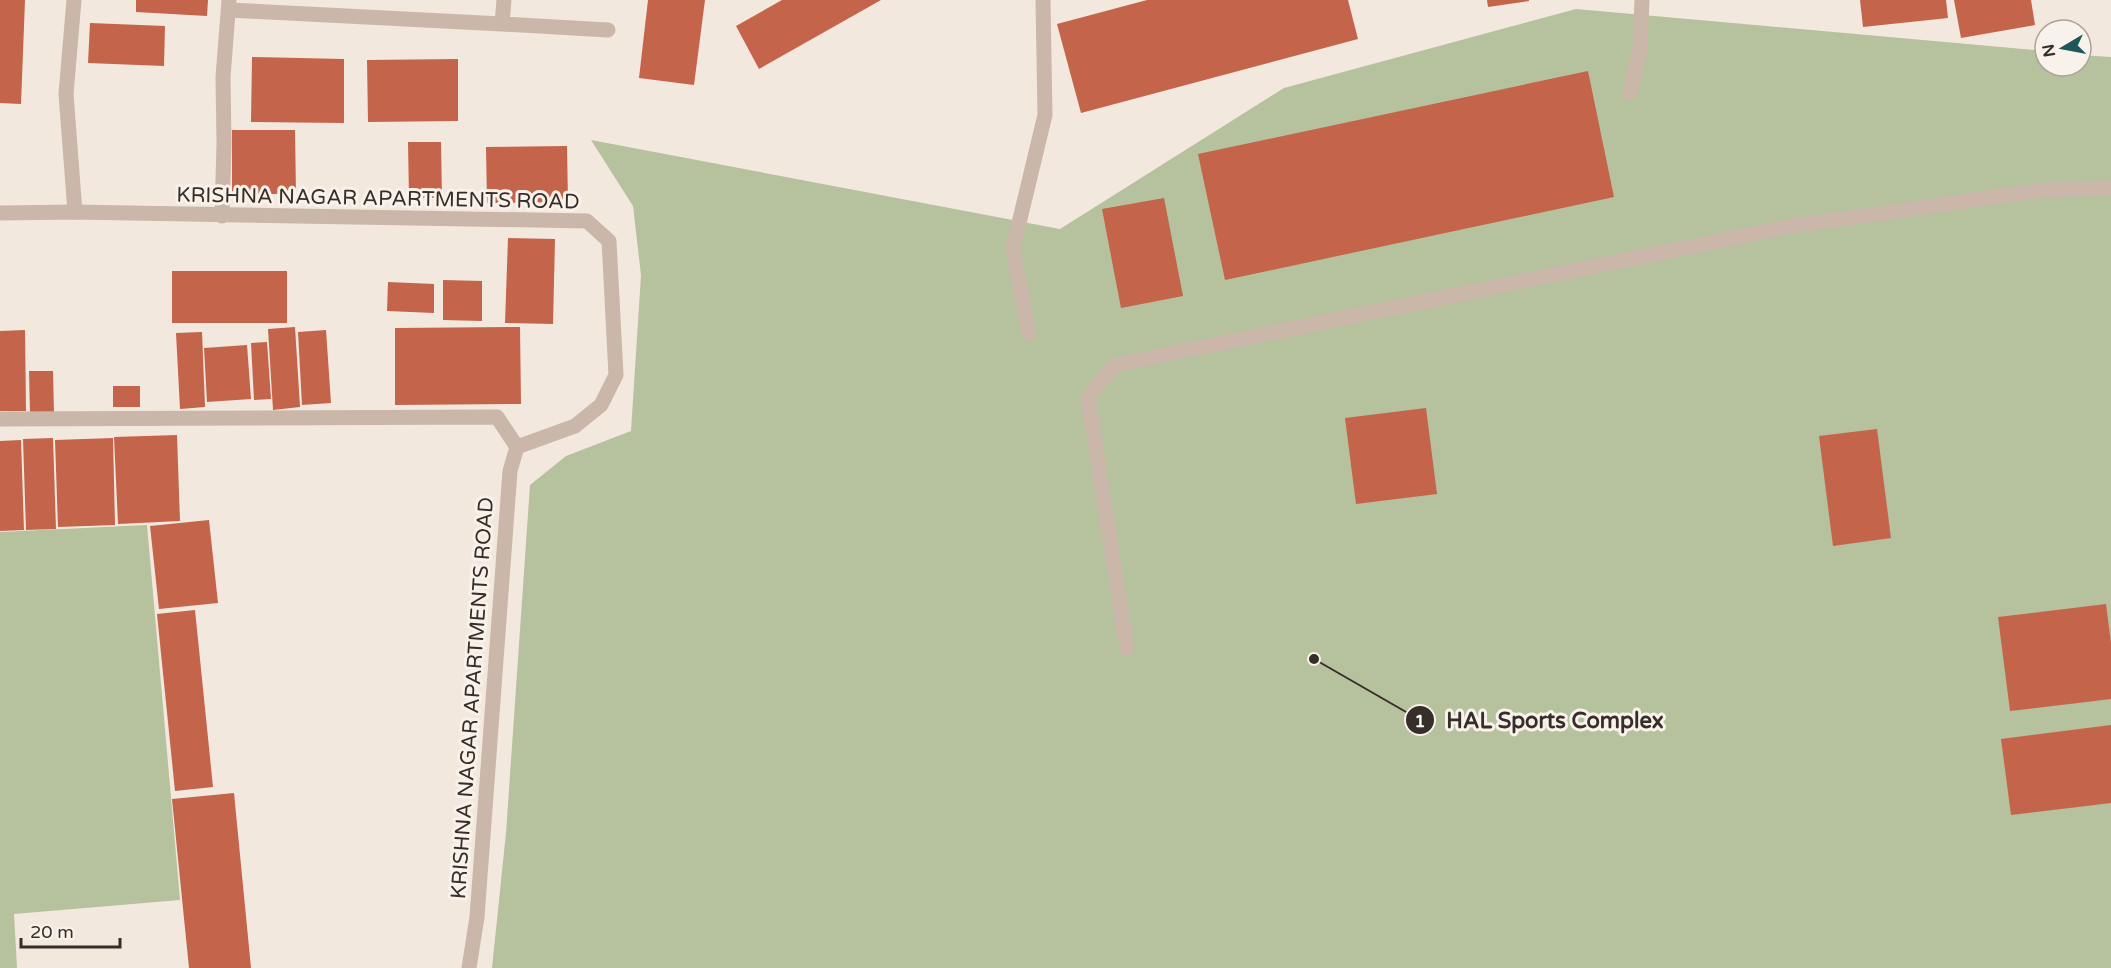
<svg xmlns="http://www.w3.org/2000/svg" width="2111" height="968" font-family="'Varela Round',sans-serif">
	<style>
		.green { fill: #b6c19e }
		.building { fill: #c3644b }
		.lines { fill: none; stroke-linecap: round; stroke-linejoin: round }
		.service { stroke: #cab7aa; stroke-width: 15 }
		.minor { stroke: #cab7aa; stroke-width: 15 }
		.tertiary { stroke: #cab7aa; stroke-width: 15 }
		.labels { text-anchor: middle; stroke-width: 6; stroke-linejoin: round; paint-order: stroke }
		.street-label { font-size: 21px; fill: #372d29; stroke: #f9f2ea }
		.leader { fill: none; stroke: #372d29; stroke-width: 2 }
		.callout-dot { fill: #372d29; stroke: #f9f2ea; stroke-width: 2 }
		.mark-label { font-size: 18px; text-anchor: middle; font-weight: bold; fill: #fff }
		.callout-label { font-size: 22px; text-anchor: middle; font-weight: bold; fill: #372d29; stroke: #f9f2ea; stroke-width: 6; stroke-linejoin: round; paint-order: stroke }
	</style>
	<rect width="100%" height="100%" fill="#f2e8de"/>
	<path class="green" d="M1576,9L2045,51V66H2081V55L2111,57V968H492L506,833L530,485L566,456L631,431L641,275L633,206L591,140L1060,229L1284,88Z
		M147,525L180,900L14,914L17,968H0V532Z"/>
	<path class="building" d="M0,0H25L21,104L0,103Z
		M136,0H208L207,16L136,12Z
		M648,0H705L694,85L639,78Z
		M782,0H881L759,69L736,26Z
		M1147,0H1348L1358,39L1081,113L1057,24Z
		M1487,0H1529V1L1488,7Z
		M1860,0H1946L1948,18L1863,27Z
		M1954,0H2031L2035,25L1961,38Z
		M90,23L165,26L164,66L88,63Z
		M252,57L344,59V123L251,122Z
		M458,59V121L368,122L367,60Z
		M1588,71L1614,197L1225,280L1198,154Z
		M232,130H295L296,194H232Z
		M408,142H441L442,198H409Z
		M567,146L568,202L487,203L486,147Z
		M1164,198L1183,296L1121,308L1102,209Z
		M508,238L555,239L553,324L505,323Z
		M172,271H287V323H172Z
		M443,280L482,281V321L443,320Z
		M388,282L434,284V313L387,311Z
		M295,327L300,407L273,410L268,329Z
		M520,327L521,404L395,405V328Z
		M25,330L26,411H0V331Z
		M326,330L331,403L302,405L298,332Z
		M202,332L205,407L180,409L176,333Z
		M267,342L271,399L254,400L251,343Z
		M247,345L251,399L207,402L204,348Z
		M29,371H53L54,413H30Z
		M113,386H140V407H113Z
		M1426,408L1437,494L1356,504L1345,418Z
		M1877,429L1891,538L1833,546L1819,436Z
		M177,435L180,521L118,524L114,437Z
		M53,438L56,529L26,530L23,439Z
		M113,438L115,525L58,527L55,440Z
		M21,440L24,530L0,531V441Z
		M209,520L218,603L159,609L150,526Z
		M2106,604L2111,643V699L2010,711L1998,617Z
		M195,610L213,787L175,791L157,614Z
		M2111,725V803L2011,815L2001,739Z
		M234,793L251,968H189L172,799Z"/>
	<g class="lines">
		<path class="service" d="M74,0L66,94L75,212
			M1630,93L1640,48L1642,0
			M1029,334L1013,248L1045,115L1043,0
			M1127,649L1088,397L1115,365L1786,227L2043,190L2111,188"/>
		<path class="minor" d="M229,10L502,24L504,0
			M502,24L608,30
			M222,216L224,144L223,77L229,0
			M0,419L497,417L517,447"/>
		<path class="tertiary" d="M0,213L75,212L587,221L609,241L616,375L601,405L575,426L517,447L510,471L477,917L469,968"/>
	</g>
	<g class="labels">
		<g class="street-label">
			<text transform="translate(378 198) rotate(1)" y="7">KRISHNA NAGAR APARTMENTS ROAD</text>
			<text transform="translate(472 698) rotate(-86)" y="7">KRISHNA NAGAR APARTMENTS ROAD</text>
		</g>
	</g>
	<path class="leader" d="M1314 659L1420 720"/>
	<g class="callout-dot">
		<circle cx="1314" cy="659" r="6"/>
		<circle cx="1420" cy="720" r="15"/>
	</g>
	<g class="mark-label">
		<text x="1420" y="727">1</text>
	</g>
	<g class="callout-label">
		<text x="1555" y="728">HAL Sports Complex</text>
	</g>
	<g transform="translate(2063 48) rotate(260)"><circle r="28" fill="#f9f2ea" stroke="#aba39d" stroke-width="1.5"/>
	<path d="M0-4.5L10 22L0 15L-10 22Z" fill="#1f5658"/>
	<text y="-9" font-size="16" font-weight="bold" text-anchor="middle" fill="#372d29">N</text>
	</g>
	<path d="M21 938v9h99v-9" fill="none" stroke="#372d29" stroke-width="3"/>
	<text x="30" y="938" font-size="18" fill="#372d29" stroke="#f9f2ea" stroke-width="4.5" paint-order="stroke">20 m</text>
</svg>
